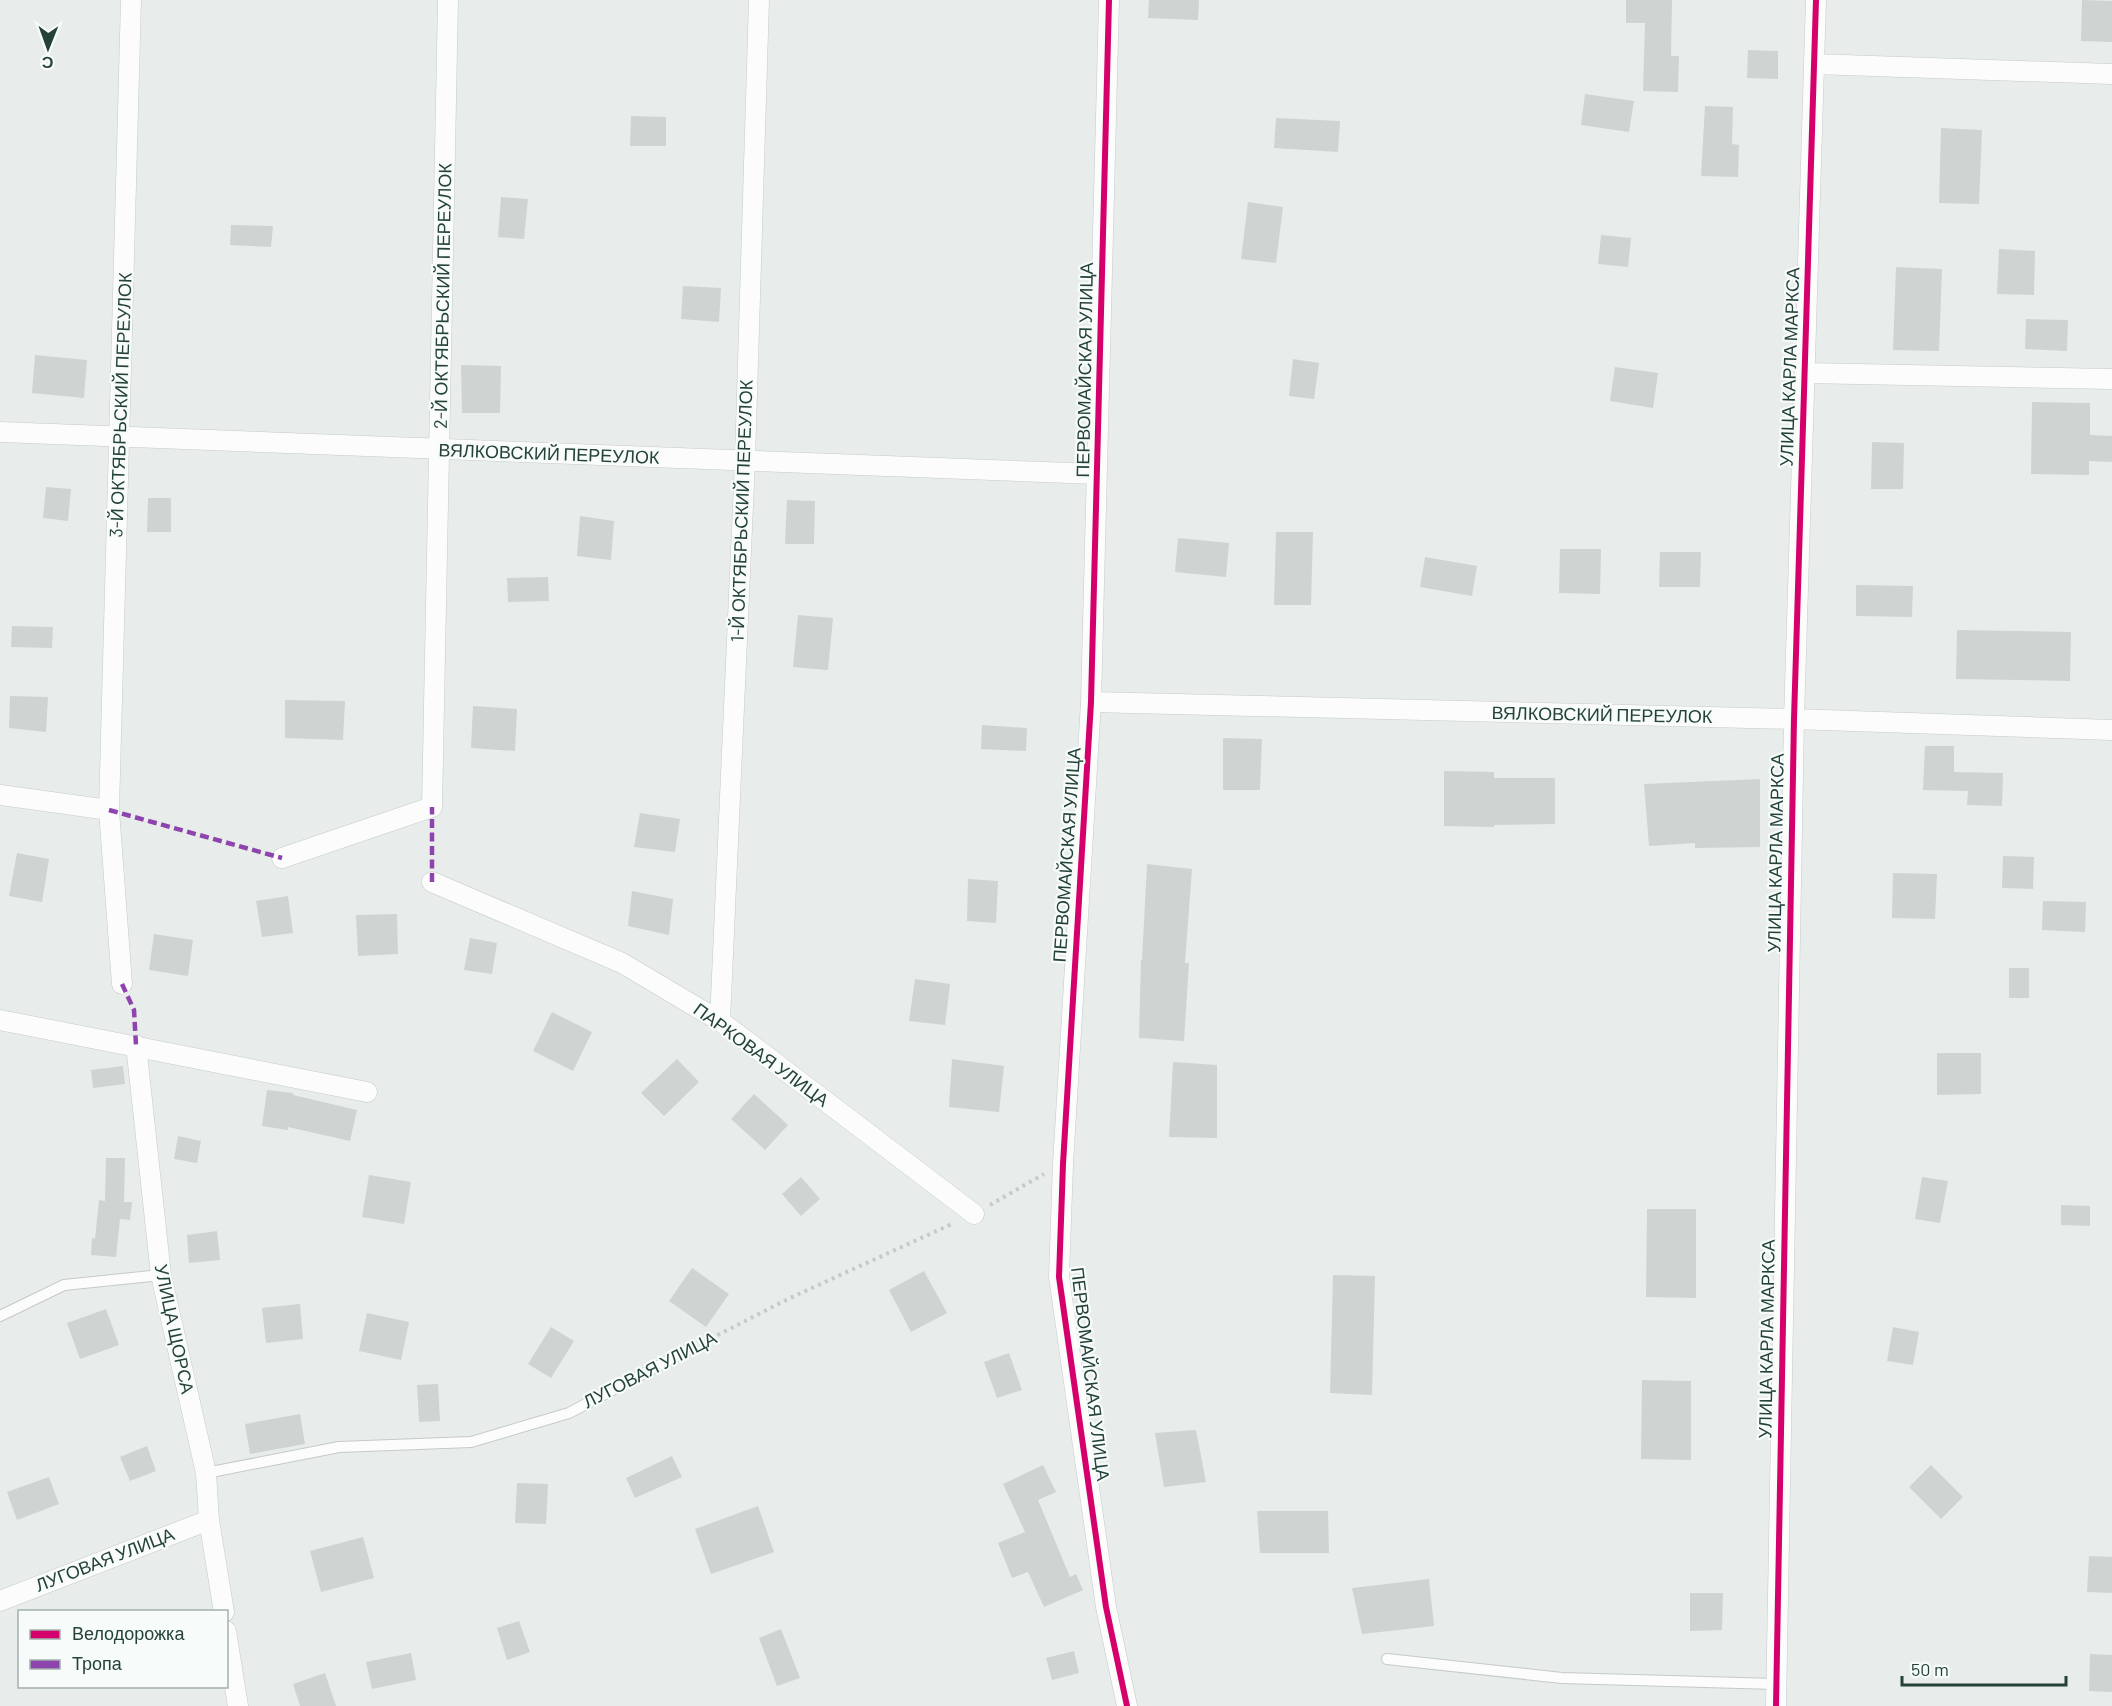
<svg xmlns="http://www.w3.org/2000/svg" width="2112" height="1706" font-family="Barlow,sans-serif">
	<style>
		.building { fill: #cfd4d2 }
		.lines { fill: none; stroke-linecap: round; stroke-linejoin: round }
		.service-casing { stroke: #c5cac8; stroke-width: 12 }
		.minor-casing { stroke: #c5cac8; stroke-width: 21 }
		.path { stroke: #c3ccca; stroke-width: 4; stroke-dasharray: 3 4.5; stroke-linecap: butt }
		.service { stroke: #fcfcfc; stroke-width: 10 }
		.minor { stroke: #fcfcfc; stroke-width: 20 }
		.quiet { stroke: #8e44ad; stroke-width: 4.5; stroke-dasharray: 9 4.5; stroke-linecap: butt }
		.cycleway-casing { stroke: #f7fbf9; stroke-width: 10 }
		.cycleway { stroke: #d6006c; stroke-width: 6 }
		.labels { text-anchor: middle; stroke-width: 4.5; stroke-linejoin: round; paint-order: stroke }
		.street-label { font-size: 18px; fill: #24423a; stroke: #f7fbf9 }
	</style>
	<rect width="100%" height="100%" fill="#e8edeb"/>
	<path class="building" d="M1149,0H1199L1198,20L1148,18Z
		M1626,0H1672L1671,56H1679L1678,92L1643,91L1645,23H1626Z
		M2082,0L2112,1V42L2081,41Z
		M1748,50L1778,51V79L1747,78Z
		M1585,94L1634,101L1629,132L1581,125Z
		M1705,106L1733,107L1732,144L1739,145L1738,177L1701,176Z
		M631,116L666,117V146H630Z
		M1276,118L1340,121L1338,152L1274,148Z
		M1941,128L1982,130L1979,204L1939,203Z
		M501,197L528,199L524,239L498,237Z
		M1248,202L1283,207L1276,263L1241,259Z
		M231,225L273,226L271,247L230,245Z
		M1601,235L1631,238L1628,267L1598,264Z
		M1999,249L2035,251L2034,295L1997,294Z
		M1896,267L1942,269L1939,351L1893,350Z
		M683,286L721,288L719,322L681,319Z
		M2026,319L2068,320L2067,351L2025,349Z
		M35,355L87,360L84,398L32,393Z
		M1293,359L1319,363L1314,399L1289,396Z
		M461,365L501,366L500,413H462Z
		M1615,367L1658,373L1653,408L1610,401Z
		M2032,402L2090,403V435L2112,436V462L2089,461V475L2031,474Z
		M1872,442L1904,443L1903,489H1871Z
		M46,487L71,489L68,521L43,518Z
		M148,498H171V532H147Z
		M787,500L815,501L814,544H785Z
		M580,516L614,521L611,560L577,556Z
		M1276,532H1313L1311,605H1274Z
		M1178,538L1229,543L1226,577L1175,572Z
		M1560,549H1601L1600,594L1559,593Z
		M1660,552H1701L1700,587H1659Z
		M1425,557L1477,566L1472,596L1420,587Z
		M548,577L549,601L508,602L507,578Z
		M1856,585L1913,586L1912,617L1856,616Z
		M798,615L833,618L828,670L793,667Z
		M12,626L53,627L52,648L11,647Z
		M1957,630L2071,632L2070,681L1956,679Z
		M10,696L48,697L46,732L9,728Z
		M285,700L345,701L343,740L285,738Z
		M473,706L517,709L515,751L471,748Z
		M982,725L1027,728L1026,751L981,749Z
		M1223,738L1262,739L1260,790H1223Z
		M1925,746H1954V772L2003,773L2002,806L1967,805L1968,791L1923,790Z
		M1444,771L1494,772V778H1555V824L1494,825V827L1444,826Z
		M1760,779V847L1695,848V843L1649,846L1644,784Z
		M640,813L680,819L675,852L634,847Z
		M17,853L49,859L42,902L9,896Z
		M2003,856L2034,857L2033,889L2002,888Z
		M1147,864L1192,869L1185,963H1189L1184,1041L1139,1038L1141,960H1142Z
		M1893,873L1937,874L1935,919L1892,918Z
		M968,879L998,881L996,923L967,921Z
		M632,891L673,899L669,935L628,926Z
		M288,896L293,933L262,937L256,901Z
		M2043,901L2086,902L2085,932L2042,930Z
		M397,914L398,954L358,956L356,915Z
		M154,934L193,940L188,976L149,970Z
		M470,938L497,943L492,974L464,970Z
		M2009,968H2029V998H2009Z
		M915,979L950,984L945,1025L909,1021Z
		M552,1012L592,1032L573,1071L533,1051Z
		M1937,1053H1981V1094L1937,1095Z
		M677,1059L699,1082L664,1116L641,1093Z
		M952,1059L1004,1066L999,1112L949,1107Z
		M1173,1062L1217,1065V1138L1169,1137Z
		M123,1066L125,1084L93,1088L91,1070Z
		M267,1090L293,1093V1095L357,1110L350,1141L288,1127V1130L262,1126Z
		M754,1094L788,1125L765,1150L731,1119Z
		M178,1136L201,1141L197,1163L174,1159Z
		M106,1158H125L124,1202H132L130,1220L120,1219L116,1257L91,1255L92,1238L95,1239L99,1200L105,1201Z
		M369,1175L411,1182L404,1224L362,1217Z
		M801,1177L820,1199L801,1216L782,1194Z
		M1922,1177L1948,1181L1940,1223L1915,1219Z
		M2061,1205L2090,1206V1226L2061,1225Z
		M1647,1209H1696V1298L1646,1297Z
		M217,1231L220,1260L189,1263L187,1235Z
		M692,1268L729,1294L706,1327L669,1301Z
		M924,1271L947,1313L911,1332L889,1290Z
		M1333,1275L1375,1276L1372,1395L1330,1393Z
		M300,1304L303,1339L266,1343L262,1308Z
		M106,1309L119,1345L80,1359L67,1323Z
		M367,1313L409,1322L401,1360L359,1351Z
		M551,1327L574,1341L551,1378L528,1364Z
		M1893,1327L1919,1332L1913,1365L1887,1361Z
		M1009,1353L1022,1390L997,1398L984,1362Z
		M1642,1380L1691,1381V1460L1641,1459Z
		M438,1384L440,1421L419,1422L417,1385Z
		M300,1414L305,1444L250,1454L245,1424Z
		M1196,1430L1206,1482L1164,1487L1155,1433Z
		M147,1446L156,1471L130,1481L120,1457Z
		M672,1456L682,1477L635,1498L626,1478Z
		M1043,1465L1056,1492L1038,1500L1070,1577L1076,1574L1083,1590L1044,1607L1028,1572L1012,1578L998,1543L1025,1532L1003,1484Z
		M1931,1465L1963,1497L1941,1519L1909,1487Z
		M49,1477L59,1504L17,1520L7,1492Z
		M517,1483L548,1484L546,1524L515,1523Z
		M758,1506L774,1552L711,1574L695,1529Z
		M1257,1511H1328L1329,1553H1260Z
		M363,1537L374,1578L321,1592L310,1551Z
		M2089,1556L2112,1557V1593L2087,1592Z
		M1429,1579L1434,1626L1362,1634L1352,1588Z
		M1690,1593H1723L1722,1630L1690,1631Z
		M519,1621L530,1652L507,1660L497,1628Z
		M781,1629L800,1678L777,1686L759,1638Z
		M1074,1651L1079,1673L1052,1680L1046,1658Z
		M411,1653L416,1680L372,1689L366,1662Z
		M2090,1654L2112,1655V1692L2089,1691Z
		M325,1673L336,1706H300L293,1684Z"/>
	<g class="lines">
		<defs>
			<path id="service" d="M0,1316L64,1285L161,1275
				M206,1473L339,1447L471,1442L569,1413L692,1348
				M1387,1659L1562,1678L1776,1684"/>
			<path id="minor" d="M1109,0L1091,702L1063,1164L1059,1277L1106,1607L1127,1706
				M1814,64L2112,74
				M1805,373L2112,379
				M0,432L1097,474
				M1091,702L1794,719L2112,730
				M0,795L109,810
				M282,858L432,807L448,0
				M432,882L622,963L720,1021L974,1214
				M122,984L109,810L131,0
				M0,1020L367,1092
				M720,1021L745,461L759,0
				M136,1045L161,1275L206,1473L209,1520L224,1612
				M0,1601L209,1520
				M226,1631L238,1706
				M1776,1706L1794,719L1816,0"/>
		</defs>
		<use href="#service" class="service-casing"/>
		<use href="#minor" class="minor-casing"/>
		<path class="path" d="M990,1205L1044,1174
			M704,1342L790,1298L954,1223"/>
		<use href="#service" class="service"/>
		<use href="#minor" class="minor"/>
		<path class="quiet" d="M109,810L282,858
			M432,882V807
			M122,984L134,1010L136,1045"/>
		<defs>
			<path id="cycleway" d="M1109,0L1091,702L1063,1164L1059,1277L1106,1607L1127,1706
				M1776,1706L1794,719L1816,0"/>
		</defs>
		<use href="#cycleway" class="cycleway-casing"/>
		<use href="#cycleway" class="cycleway"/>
	</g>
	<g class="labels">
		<g class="street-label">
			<text transform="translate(443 296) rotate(-89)" y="6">2-Й ОКТЯБРЬСКИЙ ПЕРЕУЛОК</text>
			<text transform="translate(1790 367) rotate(-88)" y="6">УЛИЦА КАРЛА МАРКСА</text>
			<text transform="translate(1085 370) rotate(-89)" y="6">ПЕРВОМАЙСКАЯ УЛИЦА</text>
			<text transform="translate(121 405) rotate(-88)" y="6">3-Й ОКТЯБРЬСКИЙ ПЕРЕУЛОК</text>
			<text transform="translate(549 454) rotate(2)" y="6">ВЯЛКОВСКИЙ ПЕРЕУЛОК</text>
			<text transform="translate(742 511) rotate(-88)" y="6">1-Й ОКТЯБРЬСКИЙ ПЕРЕУЛОК</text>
			<text transform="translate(1602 715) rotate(1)" y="6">ВЯЛКОВСКИЙ ПЕРЕУЛОК</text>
			<text transform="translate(1776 853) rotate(-89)" y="6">УЛИЦА КАРЛА МАРКСА</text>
			<text transform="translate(1067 855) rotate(-86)" y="6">ПЕРВОМАЙСКАЯ УЛИЦА</text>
			<text transform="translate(761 1055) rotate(36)" y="6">ПАРКОВАЯ УЛИЦА</text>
			<text transform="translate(174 1329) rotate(78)" y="6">УЛИЦА ЩОРСА</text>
			<text transform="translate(1767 1339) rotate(-89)" y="6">УЛИЦА КАРЛА МАРКСА</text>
			<text transform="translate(650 1370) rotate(-27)" y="6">ЛУГОВАЯ УЛИЦА</text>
			<text transform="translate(1090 1374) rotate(83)" y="6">ПЕРВОМАЙСКАЯ УЛИЦА</text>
			<text transform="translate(105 1560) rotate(-21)" y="6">ЛУГОВАЯ УЛИЦА</text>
		</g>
	</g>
	<rect x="18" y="1610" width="210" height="78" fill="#f7fbf9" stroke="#a3b1ad" stroke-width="1.5"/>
	<rect x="30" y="1630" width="30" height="9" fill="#d6006c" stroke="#a3b1ad" stroke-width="1.5"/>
	<text x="72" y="1640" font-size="18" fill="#24423a">Велодорожка</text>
	<rect x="30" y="1660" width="30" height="9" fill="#8e44ad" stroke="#a3b1ad" stroke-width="1.5"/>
	<text x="72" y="1670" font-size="18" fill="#24423a">Тропа</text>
	<g transform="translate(48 48) rotate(181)" stroke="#f7fbf9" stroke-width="4.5" paint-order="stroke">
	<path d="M0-4.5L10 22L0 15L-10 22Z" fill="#24423a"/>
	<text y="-9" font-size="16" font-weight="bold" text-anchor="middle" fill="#24423a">С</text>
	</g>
	<path d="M1902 1676v9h164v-9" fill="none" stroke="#24423a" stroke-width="3"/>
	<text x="1911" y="1676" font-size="18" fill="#24423a" stroke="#f7fbf9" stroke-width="4.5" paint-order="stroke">50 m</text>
</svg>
